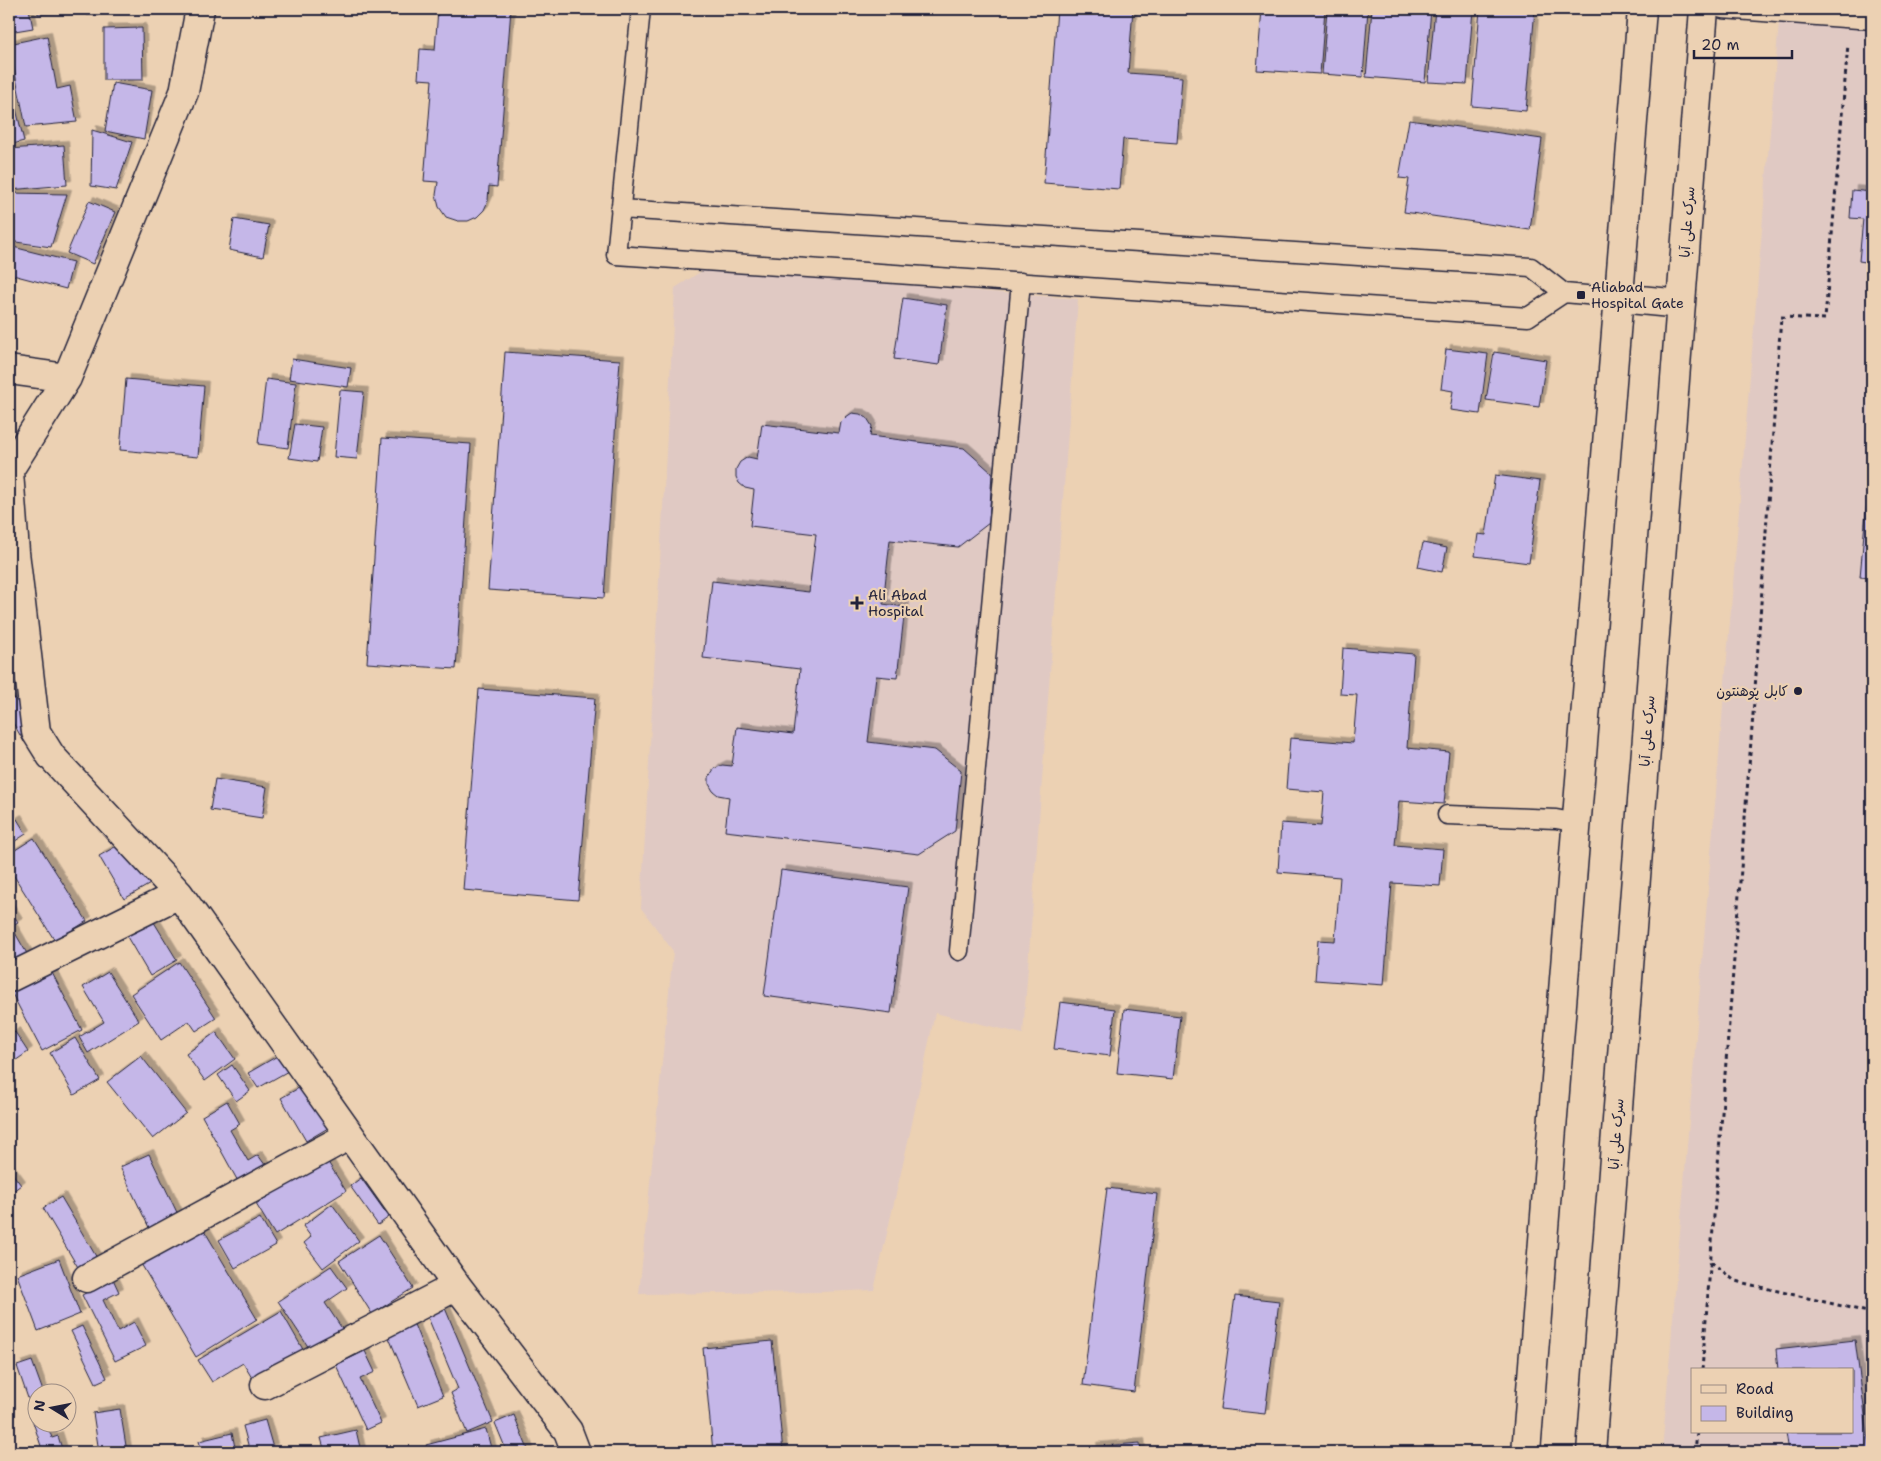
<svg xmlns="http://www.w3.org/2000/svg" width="1881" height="1461" font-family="'Shantell Sans','Playpen Sans Arabic',sans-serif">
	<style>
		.built { fill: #e0c9c3; fill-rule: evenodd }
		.building { fill: #c5b7e8; stroke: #22223b; filter: url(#shadow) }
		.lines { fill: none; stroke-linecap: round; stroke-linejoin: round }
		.lane-casing { stroke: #22223b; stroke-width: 21 }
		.street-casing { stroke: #22223b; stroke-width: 31 }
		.secondary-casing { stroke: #22223b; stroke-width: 31 }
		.path { stroke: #22223b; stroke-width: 3; stroke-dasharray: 4 4; stroke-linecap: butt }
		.lane { stroke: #ecd1b3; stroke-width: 18 }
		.street { stroke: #ecd1b3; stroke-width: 28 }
		.secondary { stroke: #ecd1b3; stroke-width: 28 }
		.poi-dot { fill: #22223b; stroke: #ecd1b3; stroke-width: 2 }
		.labels { text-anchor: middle; stroke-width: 4.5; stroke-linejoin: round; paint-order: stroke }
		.street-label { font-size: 14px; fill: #22223b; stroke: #ecd1b3 }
		.poi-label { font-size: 14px; fill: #22223b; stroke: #ecd1b3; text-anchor: start }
	</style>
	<defs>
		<filter id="shadow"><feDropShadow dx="4.5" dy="-4.5" stdDeviation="0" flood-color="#0004"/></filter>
	</defs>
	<rect width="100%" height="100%" fill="#ecd1b3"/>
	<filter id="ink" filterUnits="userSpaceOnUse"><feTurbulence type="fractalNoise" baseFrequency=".02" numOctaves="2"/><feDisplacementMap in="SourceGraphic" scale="10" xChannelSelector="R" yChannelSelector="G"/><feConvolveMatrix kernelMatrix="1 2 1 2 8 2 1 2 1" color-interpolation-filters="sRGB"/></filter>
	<g filter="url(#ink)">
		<path class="built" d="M1780,9H1872V1452H1662ZM1692,1370H1852V1432H1692Z
			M705,269L1078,299L1023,1034L935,1013L910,1133L874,1290L822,1292L639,1294L673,951L641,908L675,288Z"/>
		<path class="building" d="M17,9H29L33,28L9,32V10Z
			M37,9H60V13L38,14Z
			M87,9H111L112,14L87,15Z
			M438,9H511L497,187L489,186L488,201L484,210L477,217L468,221H458L446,217L439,207L436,195L438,182L424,181L432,80L418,79L420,49L435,50Z
			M1057,9H1133L1128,73L1182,77L1177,143L1123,139L1119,189L1044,183Z
			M1262,9H1325L1320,74L1257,70Z
			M1327,9H1368L1363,77L1322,74Z
			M1372,9H1431L1425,82L1366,77Z
			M1435,9H1473L1467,84L1428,82Z
			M1480,9H1535L1526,111L1472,106Z
			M142,28L143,80H104V29Z
			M47,36L57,89L70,86L77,122L26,127L9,44Z
			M113,83L152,90L144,139L105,131Z
			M9,93H12L24,141L9,145Z
			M1409,120L1542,139L1530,230L1404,212L1409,179L1399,178Z
			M92,130L132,142L116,190L91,186Z
			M64,145L67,185L9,190V149Z
			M1852,190L1872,192V263L1859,261L1863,219L1850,218Z
			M9,193L67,194L51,247L9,241Z
			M89,201L115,212L93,264L67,253Z
			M234,219L269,225L263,257L229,250Z
			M9,246L73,262L66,289L9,274Z
			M903,298L947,305L939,365L894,359Z
			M1446,349L1488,354L1480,414L1450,410L1453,391L1441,389Z
			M505,352L620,360L604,598L488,590Z
			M1494,352L1546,360L1539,407L1486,400Z
			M292,359L351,368L348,387L289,379Z
			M126,379L204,386L198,457L120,450Z
			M266,379L296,383L288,448L258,444Z
			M340,390L364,392L357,459L334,457Z
			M852,413L860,414L867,418L872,426L870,436L964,448L992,473L989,523L958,547L890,540L883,604L905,607L897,678L876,676L868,742L935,750L961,771L955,831L919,854L725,831L729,797L718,795L713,791L709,784V777L714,769L722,765L732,766L737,727L793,734L800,669L703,658L712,581L809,592L816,534L750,526L754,490L745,488L739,483L736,477V469L740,462L748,457L757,459L762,424L839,433L841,422L846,417Z
			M295,424L322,427L317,462L289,458Z
			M382,438L471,444L456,669L367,663Z
			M1872,445V578L1860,577Z
			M1495,475L1540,481L1529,563L1475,556L1478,534L1486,535Z
			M1423,543L1447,548L1442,572L1418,567Z
			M1343,648L1414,654L1407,748L1449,752L1444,804L1399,801L1395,845L1443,849L1440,886L1392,883L1384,985L1315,980L1318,940L1335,941L1340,877L1278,872L1281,823L1321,826L1324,792L1286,789L1290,738L1353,743L1357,695L1340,694Z
			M479,689L595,698L578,900L463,890Z
			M15,698L35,735L24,742L12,721L9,723V702Z
			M215,779L267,787L262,818L210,810Z
			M17,819L26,834L9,845V824Z
			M34,838L87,921L55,941L9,868V854Z
			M127,840L152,883L124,899L99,856Z
			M781,870L908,887L891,1013L764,996Z
			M9,908L18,922L11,926L29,957L9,969Z
			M149,914L177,960L150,976L123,930Z
			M179,962L216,1018L196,1031L189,1021L161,1040L131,994Z
			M49,967L82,1030L42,1051L9,988Z
			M108,972L139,1021L88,1053L79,1037L104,1022L83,987Z
			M1060,1002L1115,1009L1110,1056L1054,1049Z
			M1124,1009L1180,1016L1173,1079L1117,1073Z
			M15,1032L28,1052L9,1065V1037Z
			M216,1032L235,1059L205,1081L186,1054Z
			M75,1038L100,1080L74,1095L50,1053Z
			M279,1055L290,1070L258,1088L248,1073Z
			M141,1056L186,1113L153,1139L107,1082Z
			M232,1065L250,1091L236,1101L218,1075Z
			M304,1085L328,1128L306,1141L281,1098Z
			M227,1101L240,1124L230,1130L248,1161L258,1155L268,1169L240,1185L202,1116Z
			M149,1154L183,1225L154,1238L120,1167Z
			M326,1159L346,1191L275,1235L256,1204Z
			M9,1169L21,1185L9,1194Z
			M361,1178L389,1217L378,1225L350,1186Z
			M1107,1188L1157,1194L1134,1392L1083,1385Z
			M61,1197L97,1258L79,1269L43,1208Z
			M332,1204L359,1241L323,1268L304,1243L311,1237L303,1226Z
			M260,1218L276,1245L235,1268L219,1240Z
			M201,1225L257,1319L196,1357L140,1262Z
			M379,1235L413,1288L372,1314L339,1261Z
			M59,1259L80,1314L38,1331L17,1275Z
			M331,1266L347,1288L325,1303L343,1330L311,1351L278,1301Z
			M113,1279L119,1292L103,1300L118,1331L134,1322L146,1346L115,1361L82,1295Z
			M1235,1296L1279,1301L1265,1414L1220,1409Z
			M442,1301L493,1422L467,1433L451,1393L458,1389L424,1308Z
			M281,1311L305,1353L255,1383L243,1363L212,1382L198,1360Z
			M413,1322L443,1396L418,1406L387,1333Z
			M82,1326L107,1378L96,1383L71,1331Z
			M1855,1340L1870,1452H1789L1786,1432H1852V1370H1778L1776,1349Z
			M772,1341L783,1452H713L703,1348Z
			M365,1351L375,1372L360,1379L381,1423L366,1430L336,1365Z
			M32,1361L44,1394H38V1405L31,1407L17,1366Z
			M120,1409L127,1452H99L93,1413Z
			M38,1414V1424H47L52,1438L58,1436L63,1452H43L31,1416Z
			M514,1415L529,1452H507L495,1423Z
			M265,1420L273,1448L259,1452H250L243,1426Z
			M486,1429L492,1452H428L426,1445Z
			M356,1430L361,1452H325L321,1438Z
			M232,1433L236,1452H202L199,1441Z
			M1140,1443L1141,1452H1093L1092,1447Z"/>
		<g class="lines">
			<defs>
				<path id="lane" d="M641,9L616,255L1528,317L1564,293
					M1722,9L1872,20
					M620,209L1531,267L1564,293L1619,298
					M1447,815L1556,819L1577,823
					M959,951L1021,282"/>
				<path id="street" d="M9,370L67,378
					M9,470L67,378L184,92L200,9
					M9,472L15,552L36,732L51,756L179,894L457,1286L568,1431L576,1452
					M9,978L179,894
					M87,1278L350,1135
					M265,1385L457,1286"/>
				<path id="secondary" d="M1619,298L1681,304
					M1526,1452L1642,9
					M1591,1452L1704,9"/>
			</defs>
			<use href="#lane" class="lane-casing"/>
			<use href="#street" class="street-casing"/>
			<use href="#secondary" class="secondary-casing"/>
			<path class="path" d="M1711,1262L1735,1281L1872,1313
				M1702,1370L1755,689L1781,317L1825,319L1848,44
				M1695,1452L1697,1432"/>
			<use href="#lane" class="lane"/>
			<use href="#street" class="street"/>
			<use href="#secondary" class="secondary"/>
		</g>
	</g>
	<g class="poi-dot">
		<rect x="1576" y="290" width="10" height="10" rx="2.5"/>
		<path d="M854.5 595.5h5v5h5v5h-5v5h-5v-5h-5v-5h5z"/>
		<circle cx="1798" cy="691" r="5"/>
	</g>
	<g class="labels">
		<g class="street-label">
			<text transform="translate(1687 222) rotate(-86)" y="5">سرک علی آبا</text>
			<text transform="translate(1647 731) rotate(-86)" y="5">سرک علی آبا</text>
			<text transform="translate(1616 1134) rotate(-86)" y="5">سرک علی آبا</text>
		</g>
		<g class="poi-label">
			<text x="1591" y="292">Aliabad<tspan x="1591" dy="16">Hospital Gate</tspan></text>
			<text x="868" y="600">Ali Abad<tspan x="868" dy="16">Hospital</tspan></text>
			<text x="1788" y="696" text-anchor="end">کابل پوهنتون</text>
		</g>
	</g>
	<rect width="1881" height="1461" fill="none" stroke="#ecd1b3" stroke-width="30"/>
	<rect x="15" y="15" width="1851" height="1431" fill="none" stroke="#22223b" stroke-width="2" filter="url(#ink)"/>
	<rect x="1691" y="1368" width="162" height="65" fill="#ecd1b3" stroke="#9b8b83"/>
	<rect x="1701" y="1385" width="25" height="8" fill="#ecd1b3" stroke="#9b8b83"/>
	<text x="1736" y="1394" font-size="15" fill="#22223b">Road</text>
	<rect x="1701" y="1406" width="25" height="15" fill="#c5b7e8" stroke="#9b8b83"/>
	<text x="1736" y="1418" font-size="15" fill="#22223b">Building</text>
	<g transform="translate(52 1408) rotate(280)"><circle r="24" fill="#ecd1b3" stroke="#9b8b83"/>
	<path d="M0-4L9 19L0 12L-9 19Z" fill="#22223b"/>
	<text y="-8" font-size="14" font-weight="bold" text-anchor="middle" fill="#22223b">N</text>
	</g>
	<path d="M1694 50v8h98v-8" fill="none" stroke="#22223b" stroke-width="2.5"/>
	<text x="1701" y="50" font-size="15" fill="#22223b" stroke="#ecd1b3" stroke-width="4" paint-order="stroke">20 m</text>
</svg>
